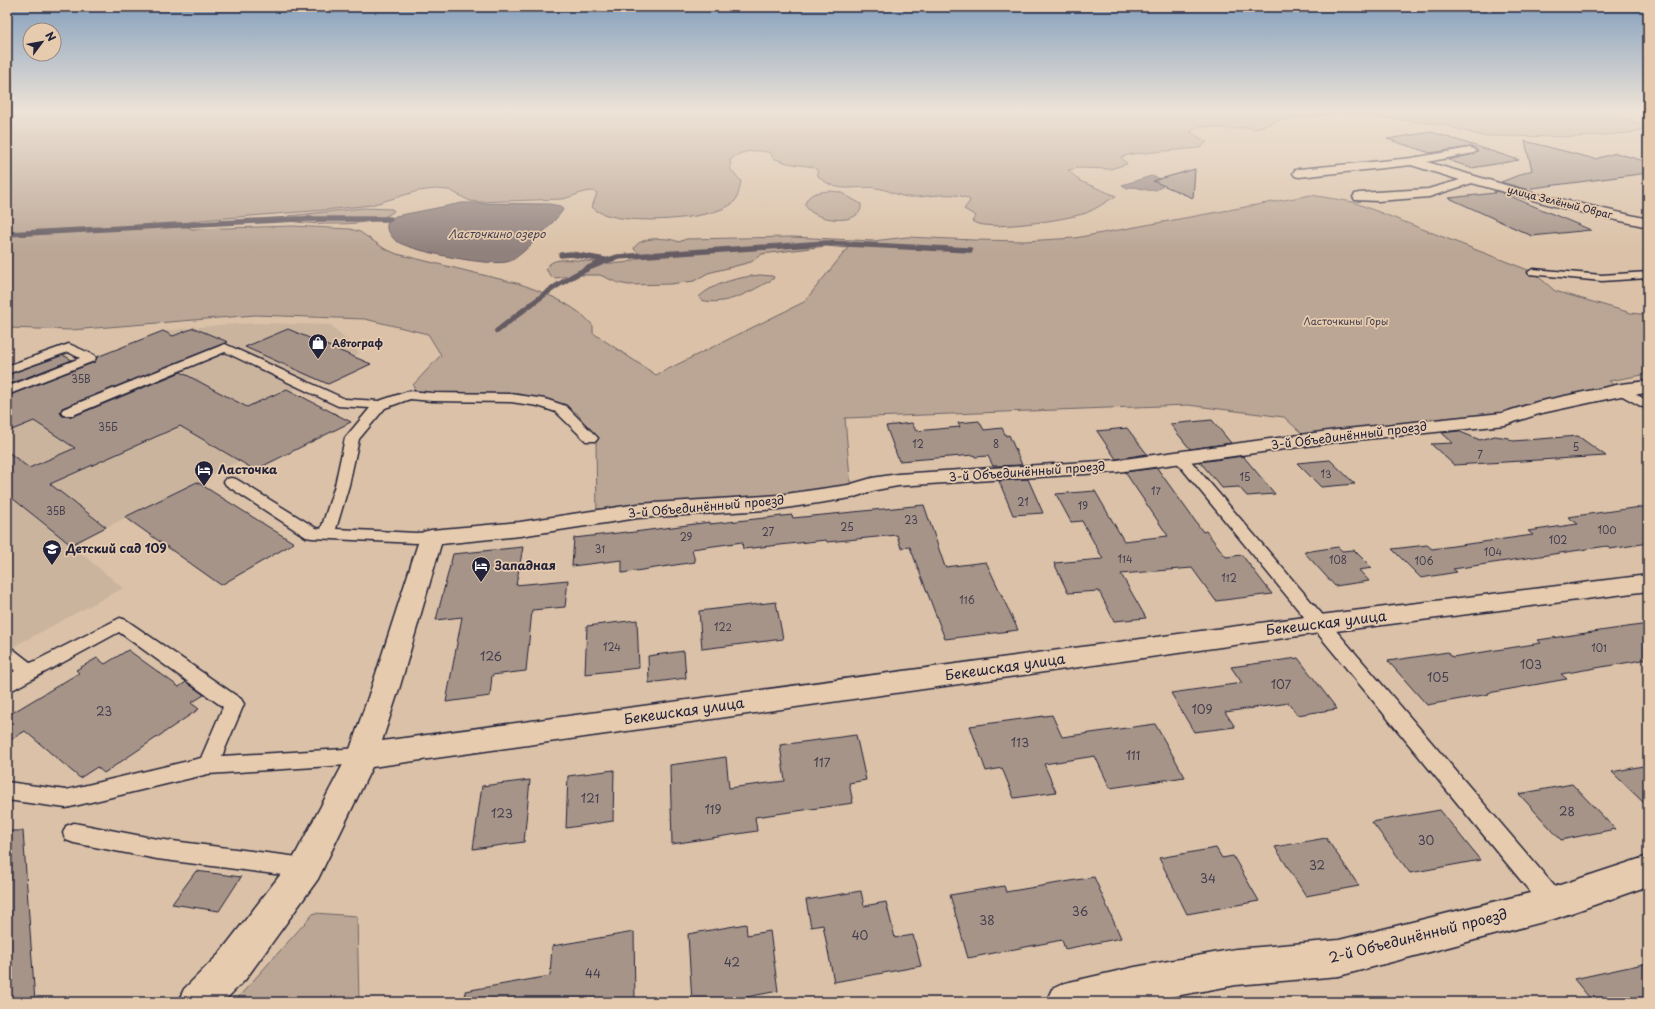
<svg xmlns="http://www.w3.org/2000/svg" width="1655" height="1009" font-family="'Playpen Sans',sans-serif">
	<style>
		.built { fill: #cab49e }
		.green { fill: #bba695; stroke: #6e6468 }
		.water { fill: #91817d; stroke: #655b63 }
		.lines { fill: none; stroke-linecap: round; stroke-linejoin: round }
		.stream { stroke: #655b63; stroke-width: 5.5 }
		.building { fill: #a69489; stroke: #22223b }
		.service-casing { stroke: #22223b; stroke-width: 3 }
		.minor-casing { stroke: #22223b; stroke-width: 3 }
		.service { fill: #e6cbae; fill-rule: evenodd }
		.minor { fill: #e6cbae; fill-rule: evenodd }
		.labels { text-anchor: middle; stroke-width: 3.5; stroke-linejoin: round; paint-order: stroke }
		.far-street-label { font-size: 10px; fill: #22223b; stroke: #e6cbae }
		.far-park-label { font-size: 10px; fill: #413c4d; stroke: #e6cbae }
		.far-poi-label { font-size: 10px; font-weight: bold; fill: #22223b; stroke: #e6cbae; text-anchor: start }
		.number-label { font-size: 10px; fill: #433e4e }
		.far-water-label { font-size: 11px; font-style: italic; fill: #433e4f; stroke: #e6cbae }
		.street-label { font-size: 12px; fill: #22223b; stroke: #e6cbae }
		.poi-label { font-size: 12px; font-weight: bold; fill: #22223b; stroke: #e6cbae; text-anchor: start }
		.near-number-label { font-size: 12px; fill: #433e4e }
		.near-street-label { font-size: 14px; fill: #22223b; stroke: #e6cbae }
	</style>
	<rect width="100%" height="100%" fill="#dac1a7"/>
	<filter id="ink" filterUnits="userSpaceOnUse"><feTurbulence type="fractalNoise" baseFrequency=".025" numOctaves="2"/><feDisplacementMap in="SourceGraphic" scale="8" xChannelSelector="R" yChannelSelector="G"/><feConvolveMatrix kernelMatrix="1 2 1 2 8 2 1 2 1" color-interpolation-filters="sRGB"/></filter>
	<g filter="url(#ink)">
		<path class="built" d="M259,323L331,325L359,353L354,357L370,364L328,384L315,378L290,391L287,389L192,432L239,461L71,545L123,588L7,650V393L163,331L220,325Z"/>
		<path class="green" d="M7,110H1600L1648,126V128L1629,133L1581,137L1482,136L1445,125L1345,113L1281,119L1255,129L1248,127L1232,129L1201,126L1190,132L1207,142L1199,148L1132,154L1121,157L1127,164L1110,169L1079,168L1068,170L1080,181L1116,196C1107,201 1096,209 1086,213C1068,219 985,233 972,221L976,216L964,209L970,201L969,199C951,190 929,198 908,197C897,196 887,189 876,188C853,185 838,195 818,176L817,170L813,167L787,163L773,158L771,153C758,149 740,150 730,160L731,170L741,181C739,188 739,198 733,203C712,221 611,228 592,207L597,193L593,191C582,191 573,197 562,199L478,202L470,201L449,190L435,189L418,191L371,205L325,210L201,220L190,222L185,226L192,229L293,226L350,229L360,232L385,249L397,254L520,284C543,292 577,305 593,326V333L656,375L804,302L848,248L826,246L762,254L751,262L708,273L694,281L670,284L629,285L618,283L600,275H579L555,278L551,277L546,269C554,246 618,275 639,257L638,253L634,249C638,236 669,237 679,242L686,239L792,237L873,241L907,237L974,240L1025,241L1075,238L1311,195L1353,202L1533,272L1555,291L1631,313L1648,315V374L1609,381L1621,390L1505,419L1309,440L1284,417L1188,405L845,418L851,491L597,517L596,440L577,413L550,401L502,396H417L413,385L441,355L428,334L365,319L255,315L71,330L7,328Z
			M830,191L840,192L861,204C864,228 809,221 805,204C808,192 820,192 830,191Z
			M363,208L392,209L394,211C387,217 374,221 365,222C350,225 297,225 284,219L288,216L297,215Z
			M760,275L772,276L774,277L773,279C752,291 725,307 701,300L699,297C713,283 740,277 760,275Z
			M314,913L357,916L359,1002H234Z"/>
		<path class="water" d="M1151,176L1162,179L1165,184C1151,198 1140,184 1127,188L1122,185Z
			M462,203L550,204L560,206L563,210C556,220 520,258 510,261C493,268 411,251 396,241C392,238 390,233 387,229C386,222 390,219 396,216Z"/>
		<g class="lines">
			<path class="stream" d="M7,234L297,219H390
				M561,255L571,254L605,260
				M497,331C535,301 571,270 618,257L826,243L970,250"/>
		</g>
		<path class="building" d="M1432,132L1519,160L1472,168L1448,160L1474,154L1478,151L1474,148L1470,147L1430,153L1387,139Z
			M1525,141L1595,159L1616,153L1648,162V173L1525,189L1501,182L1532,170Z
			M1195,169L1193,198L1153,181Z
			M1494,191L1500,192L1591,230L1532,236L1449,198L1495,193Z
			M194,328L228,342L62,408L60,413L63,416H74L181,372L247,407L287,389L351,422L255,470L180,426L50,484L106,527L71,545L7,494V451L29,468L75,448L34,421L7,432V396L95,362L97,357L163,331L173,336Z
			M288,329L371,364L328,384L245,347Z
			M63,355L72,360L7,385V375Z
			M1212,420L1231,443L1190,449L1170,424Z
			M979,421L984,430L1002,428L1006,436L1009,435L1022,465L993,466L988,456L975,457L974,455L899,461L886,426L912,423L916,431L960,427L958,423Z
			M1127,428L1147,454L1116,459L1097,431Z
			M1458,431L1480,440L1495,436L1508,438L1513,441L1578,436L1606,456L1454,465L1431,444L1453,443L1442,433Z
			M1243,456L1275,494L1247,496L1239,487L1222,488L1200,462Z
			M1330,460L1355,484L1321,487L1297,463Z
			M1157,468L1203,532L1206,531L1226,557L1242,555L1272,594L1216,601L1192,568L1121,574L1146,618L1114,621L1099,591L1068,593L1054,563L1103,559L1082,521L1071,522L1056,494L1095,491L1124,541L1168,536L1125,472Z
			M1028,479L1043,513L1013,515L999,481Z
			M197,482L294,543L221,585L125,517Z
			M924,505L945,567L986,562L1018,630L945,639L910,547L901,548L897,535L827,542L826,540L743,549L742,542L692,549L695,562L622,573V560L572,566L574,538L627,532V533L710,522V524L792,515L793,518Z
			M1648,506V543L1610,549L1607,546L1453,569L1457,572L1421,578L1392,549L1427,545L1432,549L1533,535L1528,531L1578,524L1568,517Z
			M523,547L516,585L568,580L565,607L532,610L526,671L492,675L490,696L446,702L462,617L436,620L453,554Z
			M1338,547L1342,551L1354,550L1372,568L1359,570L1369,581L1335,586L1304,552Z
			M776,602L783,639L702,649L699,611Z
			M637,620L639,668L585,674L587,626Z
			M1648,624V659L1561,674L1567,679L1488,693L1489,694L1427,705L1388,661L1448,652L1452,657L1541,643L1538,640Z
			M128,650L179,687L186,682L204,695L191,703L199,709L104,773L97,767L80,778L25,731L7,742V716L79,673L76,670L97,658L105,664Z
			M684,651L686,678L649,683L648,656Z
			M1298,658L1337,709L1297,715L1289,703L1225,712L1235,727L1194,732L1171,693L1242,683L1231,667Z
			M1052,715L1062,737L1155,724L1185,777L1110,788L1095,756L1044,764L1056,792L1014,798L1002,768L986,771L970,726Z
			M856,735L866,780L849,783L853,803L755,817L757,831L672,844L670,765L726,757L729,788L785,781L780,745Z
			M1648,765V807L1612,772Z
			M614,770L613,821L566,828L568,776Z
			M530,780L524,842L473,849L482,786Z
			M1572,784L1615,829L1561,840L1519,794Z
			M1440,810L1480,860L1410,873L1372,822Z
			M7,831H23L35,1002H7Z
			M1326,838L1359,886L1306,896L1275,847Z
			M1216,848L1222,858L1233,856L1259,901L1187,914L1159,858Z
			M196,871L241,877L219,911L172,904Z
			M1094,877L1121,938L1065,949L1062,940L968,958L950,895L1004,886L1006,892Z
			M861,891L864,906L886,902L895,938L913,935L921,966L834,982L823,925L811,927L806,900Z
			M746,924L747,935L770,931L778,991L721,1002H692L688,934Z
			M634,932L635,1002H466L465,991L550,976L552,946Z
			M1648,963V1002H1593L1574,979Z"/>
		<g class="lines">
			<defs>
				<path id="service" d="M1533,269L1602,275L1648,272V278L1602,281L1529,274L1528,272Z
					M69,344L94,355L96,358L94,361L7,395V387L80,358L68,352L7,374V366Z
					M225,344L345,399L379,401L409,391L432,393L511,394L545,399L566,406L598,438L596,441H586L556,412L538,406L511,402L432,401L410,399L385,408L359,439L349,485L336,529L416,533L431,532L437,533L439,537L437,541L416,543L312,538L306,537L226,485L224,482L226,479L231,478L236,479L316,528L321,529L335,485L345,438L370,408L338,406L225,352L73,415H63L61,412L63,409Z
					M1621,386L1648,401V410L1617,393L1615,390L1617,387Z
					M1180,453L1185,454L1562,895L1566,903L1562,911L1554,914L1546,911L1175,460L1173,457L1175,454Z
					M120,618L126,620L241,699L244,704L222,756L362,748L369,750L372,756L369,762L362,764L208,774L66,808L7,800V782L66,790L201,758L223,707L119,632L14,689L7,691V675L15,671L7,664V647L13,649L31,663Z
					M74,823L157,839L306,858L314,861L317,868L314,875L306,878L157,859L74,843L66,840L63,833L66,826Z"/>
				<path id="minor" d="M1470,148L1474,149L1476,151L1474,153L1427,162L1533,193L1648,219V227L1558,207L1472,183L1429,197L1378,201L1355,200L1353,197L1355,194L1359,193L1428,189L1460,180L1411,165L1299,177L1295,176L1293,173L1295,170L1299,169L1412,158Z
					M1648,381V393L1621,396L1542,413L1505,425L1336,442L1117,472L898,486L876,490L851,498L779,509L638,518L520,536L441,544L400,686L382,741L1320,615L1648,575V591L1320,633L372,767L318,879L245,980L223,1002H178L184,989L219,954L294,857L348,755L372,686L420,537L423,532L431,530L520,522L638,504L779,495L848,485L872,478L898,474L1117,460L1336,430L1502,413L1537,402L1621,384Z
					M1648,856V886L1554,919L1339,976L1236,985L1142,1002H1046L1052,989L1065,983L1135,967L1236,949L1339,940L1554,887Z"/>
			</defs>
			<use href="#service" class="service-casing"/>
			<use href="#minor" class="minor-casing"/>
			<use href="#service" class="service"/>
			<use href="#minor" class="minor"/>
		</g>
	</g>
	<linearGradient id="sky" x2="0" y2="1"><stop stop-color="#85a0bd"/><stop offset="0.44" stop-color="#eee3d7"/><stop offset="1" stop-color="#eee3d7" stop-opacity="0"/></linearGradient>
	<rect width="1655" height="251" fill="url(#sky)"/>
	<defs>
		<symbol id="shop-pin" viewBox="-11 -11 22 30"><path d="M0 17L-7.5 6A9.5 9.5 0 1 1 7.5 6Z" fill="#22223b" stroke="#e6cbae"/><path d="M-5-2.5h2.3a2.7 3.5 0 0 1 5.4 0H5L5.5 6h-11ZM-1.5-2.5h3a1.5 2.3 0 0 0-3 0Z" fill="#fff"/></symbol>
		<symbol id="hotel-pin" viewBox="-11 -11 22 30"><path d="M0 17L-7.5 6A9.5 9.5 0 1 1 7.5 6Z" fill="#22223b" stroke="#e6cbae"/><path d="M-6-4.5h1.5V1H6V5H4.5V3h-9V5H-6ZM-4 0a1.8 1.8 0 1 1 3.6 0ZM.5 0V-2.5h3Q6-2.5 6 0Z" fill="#fff"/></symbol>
		<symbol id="school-pin" viewBox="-11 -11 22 30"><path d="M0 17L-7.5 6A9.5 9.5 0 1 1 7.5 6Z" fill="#22223b" stroke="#e6cbae"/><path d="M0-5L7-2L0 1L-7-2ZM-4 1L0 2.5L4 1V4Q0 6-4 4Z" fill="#fff"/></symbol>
	</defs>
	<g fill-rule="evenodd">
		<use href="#shop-pin" x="307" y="332" width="22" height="30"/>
		<use href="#hotel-pin" x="193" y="459" width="22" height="30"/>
		<use href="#school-pin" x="41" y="538" width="22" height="30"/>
		<use href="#hotel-pin" x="470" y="555" width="22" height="30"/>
	</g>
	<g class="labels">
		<g class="far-street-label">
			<text transform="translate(1560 202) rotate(14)" y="4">улица Зелёный Овраг</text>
		</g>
		<g class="far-park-label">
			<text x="1346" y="325">Ласточкины Горы</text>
		</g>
		<g class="far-poi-label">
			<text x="332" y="347">Автограф</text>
		</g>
		<g class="number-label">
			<text x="81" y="383">35В</text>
			<text x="108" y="431">35Б</text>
			<text x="918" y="448">12</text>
			<text x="996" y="448">8</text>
			<text x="1576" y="451">5</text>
			<text x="1480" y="459">7</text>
			<text x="1326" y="478">13</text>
			<text x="1245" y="481">15</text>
			<text x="1156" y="495">17</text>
			<text x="1023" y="506">21</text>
			<text x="1083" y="510">19</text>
			<text x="56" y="515">35В</text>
			<text x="911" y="524">23</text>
			<text x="847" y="531">25</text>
			<text x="1607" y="534">100</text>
			<text x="768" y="536">27</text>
			<text x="686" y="541">29</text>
			<text x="1558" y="544">102</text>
			<text x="600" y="553">31</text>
			<text x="1493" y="556">104</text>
			<text x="1125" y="563">114</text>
			<text x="1338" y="564">108</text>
			<text x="1424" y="565">106</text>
			<text x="1229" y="582">112</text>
			<text x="967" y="604">116</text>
			<text x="723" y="631">122</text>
			<text x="612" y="651">124</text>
			<text x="1599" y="652">101</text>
		</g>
		<g class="far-water-label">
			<text x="497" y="238">Ласточкино озеро</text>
		</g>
		<g class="street-label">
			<text transform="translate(1349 436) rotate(-7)" y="4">3-й Объединённый проезд</text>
			<text transform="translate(1027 472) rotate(-4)" y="4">3-й Объединённый проезд</text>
			<text transform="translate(706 507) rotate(-5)" y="4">3-й Объединённый проезд</text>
		</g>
		<g class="poi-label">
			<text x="218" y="474">Ласточка</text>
			<text x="66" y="553">Детский сад 109</text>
			<text x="495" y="570">Западная</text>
		</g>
		<g class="near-number-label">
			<text x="491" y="661">126</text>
			<text x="1531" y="669">103</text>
			<text x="1438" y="682">105</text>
			<text x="1281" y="689">107</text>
			<text x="1202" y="714">109</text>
			<text x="104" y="716">23</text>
			<text x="1020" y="747">113</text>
			<text x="1133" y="760">111</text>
			<text x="822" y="767">117</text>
			<text x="590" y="803">121</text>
			<text x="713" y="814">119</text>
			<text x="1567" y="816">28</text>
			<text x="502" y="818">123</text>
			<text x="1426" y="845">30</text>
			<text x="1317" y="870">32</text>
			<text x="1208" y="883">34</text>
			<text x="1080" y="916">36</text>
			<text x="987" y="925">38</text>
			<text x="860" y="940">40</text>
			<text x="732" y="967">42</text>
			<text x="593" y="978">44</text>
		</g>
		<g class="near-street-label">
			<text transform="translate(1326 623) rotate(-7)" y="5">Бекешская улица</text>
			<text transform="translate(1005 667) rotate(-8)" y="5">Бекешская улица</text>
			<text transform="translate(684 711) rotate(-8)" y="5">Бекешская улица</text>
			<text transform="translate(1418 936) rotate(-14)" y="5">2-й Объединённый проезд</text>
		</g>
	</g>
	<rect width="1655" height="1009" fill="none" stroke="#e6cbae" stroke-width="24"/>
	<rect x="12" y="12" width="1631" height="985" fill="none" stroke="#22223b" stroke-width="1.5" filter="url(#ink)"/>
	<g transform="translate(42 42) rotate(58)"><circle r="19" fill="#e6cbae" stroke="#988780"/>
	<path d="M0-3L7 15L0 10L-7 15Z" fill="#22223b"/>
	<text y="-6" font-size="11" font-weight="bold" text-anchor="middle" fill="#22223b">N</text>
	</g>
</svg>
